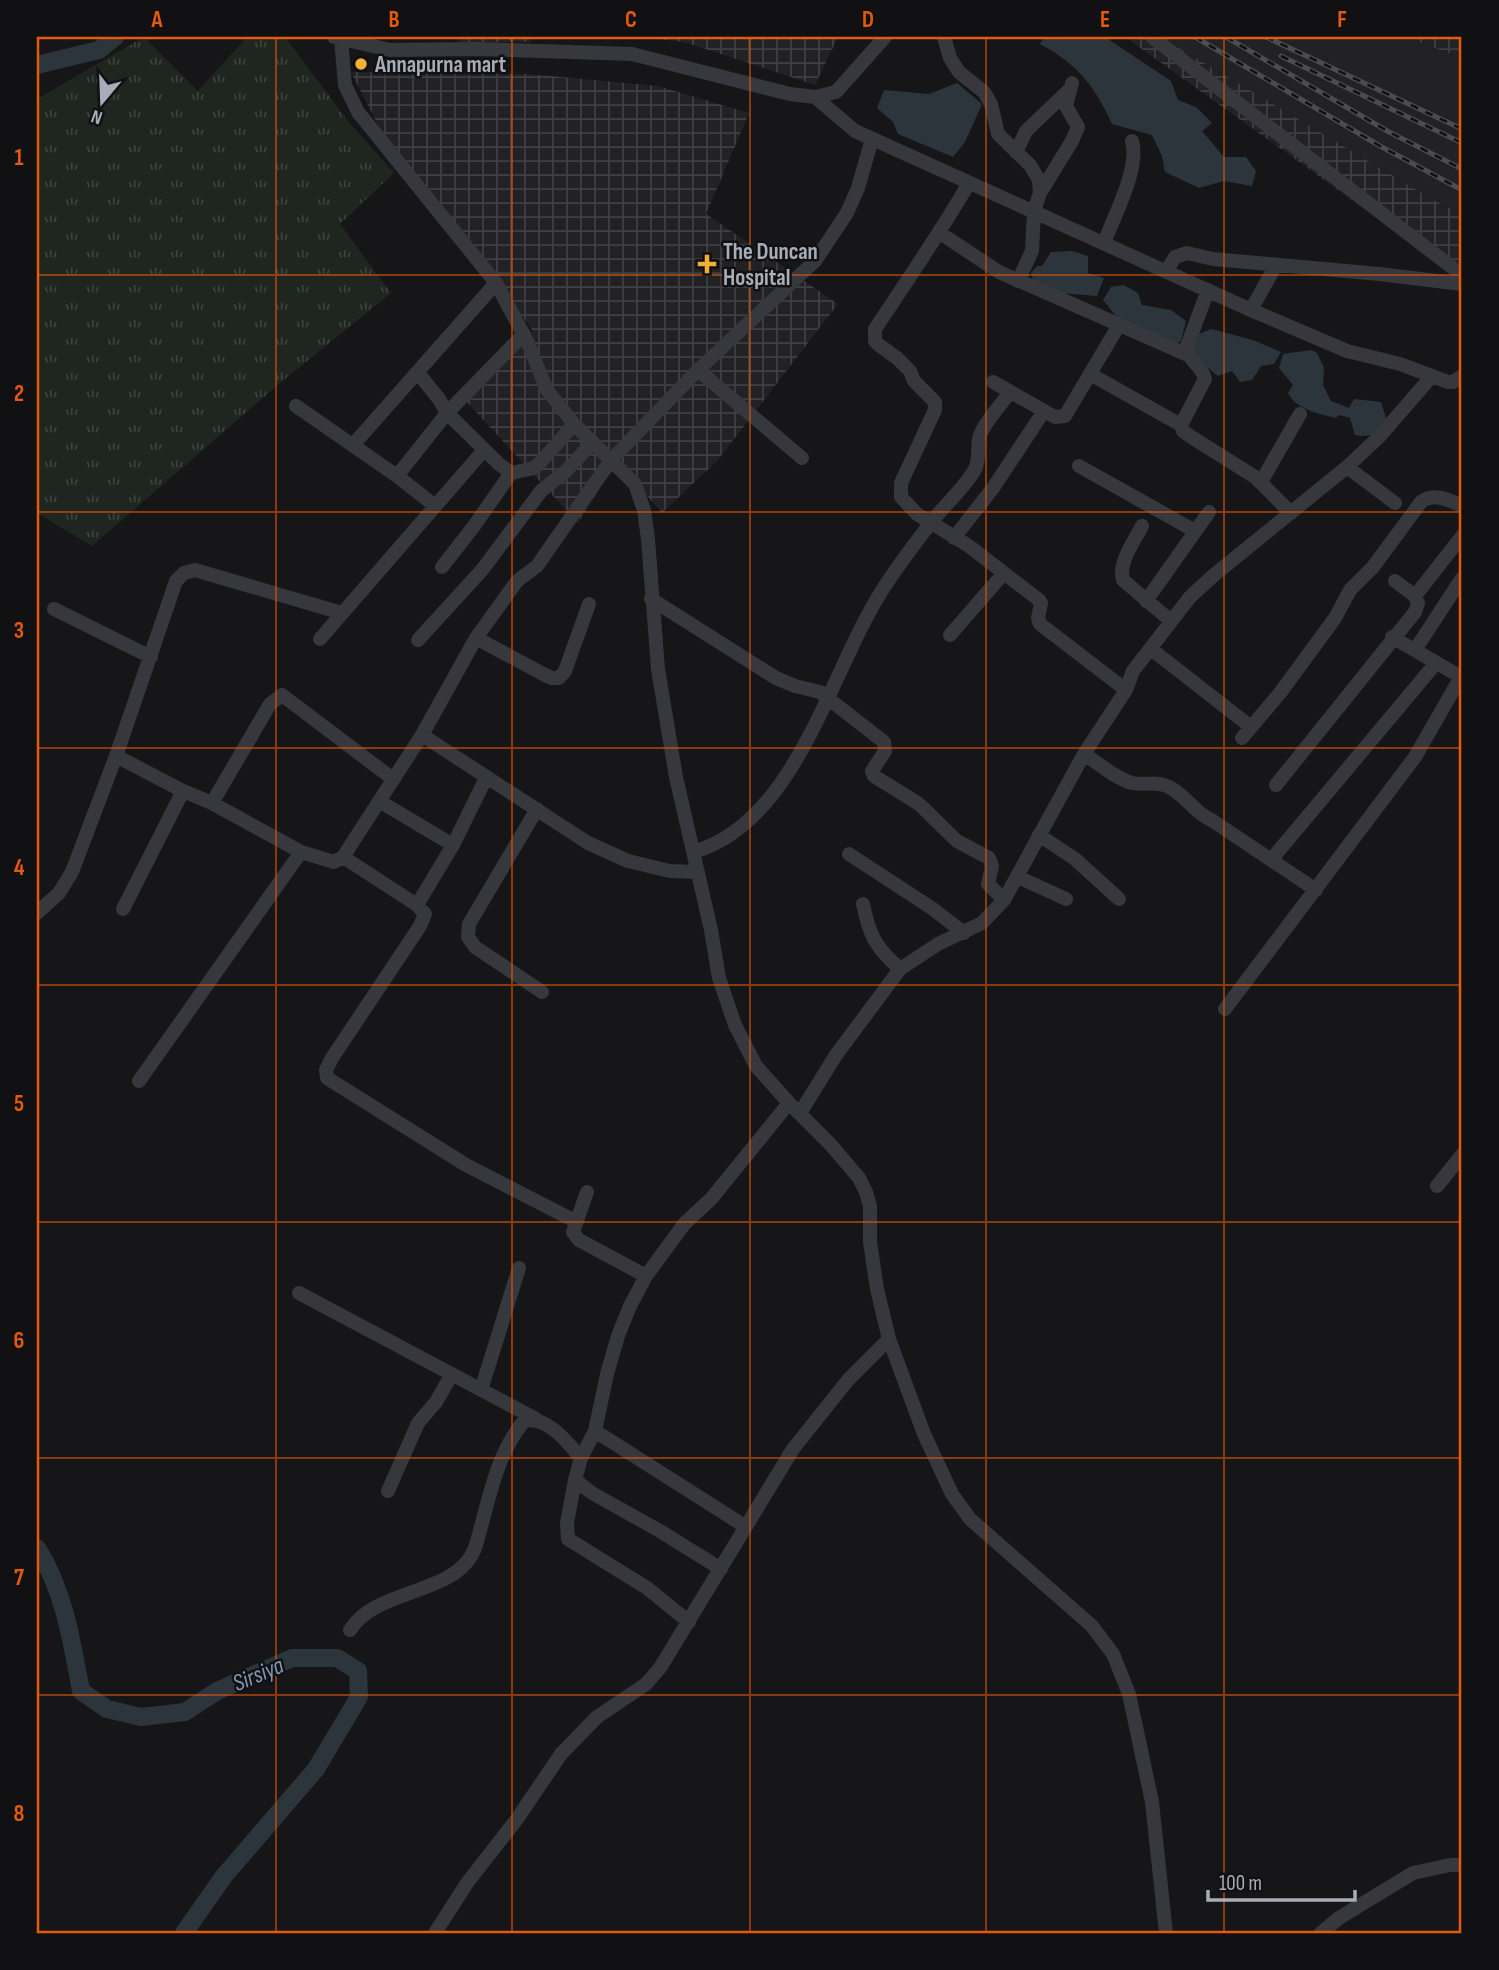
<svg xmlns="http://www.w3.org/2000/svg" width="1499" height="1970" font-family="'Sofia Sans Condensed',sans-serif">
	<style>
		.built { fill: #222225 }
		.industrial { fill: url(#industrial-grid) }
		.park { fill: url(#park-tufts) }
		.water { fill: #2c353c }
		.lines { fill: none; stroke-linecap: round; stroke-linejoin: round }
		.river { stroke: #2c353c; stroke-width: 18 }
		.minor { stroke: #37383d; stroke-width: 14 }
		.rail-casing { stroke: #4a4c52; stroke-width: 5 }
		.rail { stroke: #111113; stroke-width: 2.5; stroke-dasharray: 8; stroke-linecap: butt }
		.grid { fill: none; stroke: #e8590c; stroke-width: 2; stroke-opacity: 0.55 }
		.poi-dot { fill: #f2b134; stroke: #111113; stroke-width: 2.5 }
		.labels { text-anchor: middle; stroke-width: 5; stroke-linejoin: round; paint-order: stroke }
		.poi-label { font-size: 23px; font-weight: bold; fill: #a8adb8; stroke: #111113; text-anchor: start }
		.water-label { font-size: 24px; font-style: italic; fill: #7f9bb3; stroke: #111113 }
		.neatline { fill: none; stroke: #e8590c; stroke-width: 2.5 }
		.grid-label { font-size: 23px; text-anchor: middle; font-weight: bold; fill: #e8590c }
	</style>
	<defs>
		<pattern id="industrial-grid" width="8" height="8" patternUnits="userSpaceOnUse" patternTransform="scale(1.75)"><rect width="8" height="8" fill="#222225"/><path d="M0 4h8M4 0v8" fill="none" stroke="#3f3f43"/></pattern>
		<pattern id="park-tufts" width="24" height="20" patternUnits="userSpaceOnUse" patternTransform="scale(1.75)"><rect width="24" height="20" fill="#1e261f"/><path d="M3 7l-1-3M5 7V3M7 7l1-3M15 17l-1-3M17 17v-4M19 17l1-3" fill="none" stroke="#3c433d"/></pattern>
	</defs>
	<rect width="100%" height="100%" fill="#161618"/>
	<path class="built" d="M1161,37H1406L1462,58V214L1435,201Z"/>
	<path class="industrial" d="M455,37H532L530,42H461Z
		M640,37H838L815,85L684,42Z
		M1125,37H1161L1435,201L1462,214V279Z
		M1406,37H1462V58Z
		M351,72L529,74L658,86L749,113L706,214L838,304L717,461L662,513L617,461L578,523L466,401L533,331L380,129Z"/>
	<path class="park" d="M144,37L198,91L247,37H285L348,121L394,173L340,224L391,293L280,383L92,546L37,513V99Z"/>
	<path class="water" d="M1044,37H1105L1171,81L1178,100L1196,107L1212,123L1202,131L1224,157H1246L1256,171L1252,186L1224,181L1199,188L1165,172L1162,156L1152,135L1112,124C1095,86 1077,64 1040,44Z
		M957,83L982,104L965,142L953,157L898,134L893,122L877,108L884,90L929,94Z
		M1072,251L1088,256V273L1104,278L1097,296L1060,293L1034,284L1031,273L1037,266H1042L1051,252Z
		M1124,285L1138,293L1142,305L1171,310L1186,321L1181,341L1166,349L1124,326L1103,300L1111,287Z
		M1211,329L1253,340L1281,352L1274,364L1261,366L1252,380L1240,382L1232,371L1218,376C1202,363 1190,358 1194,336Z
		M1311,350L1317,353L1324,368L1323,385L1331,401L1349,408L1354,399L1381,402L1387,421L1396,426L1393,432C1379,432 1369,438 1355,435L1350,418L1340,415L1335,418C1318,413 1297,410 1288,393L1293,385L1279,368L1283,354Z"/>
	<g class="lines">
		<path class="river" d="M37,65L99,50L115,37
			M37,1548C64,1590 72,1642 81,1691L107,1709L141,1717L185,1712L217,1691L292,1658H337L358,1671L359,1697L316,1769L224,1876L184,1933"/>
		<path class="minor" d="M334,37L390,50L475,49L632,54L790,94L815,97L836,92L885,37
			M944,37L950,58L959,72L984,92L991,104L998,134L1030,165L1039,180L1040,193L1034,211L1032,251L1018,281
			M1152,37L1462,275
			M341,39L345,85L358,112L496,283L528,343L547,390L574,424L635,484L644,510L648,539L658,669L676,777L711,930L719,978L735,1025L756,1066L789,1103L831,1145L859,1178L866,1192L870,1206V1242L877,1289L889,1339L924,1434L952,1494L970,1519L1092,1626L1113,1654L1129,1694L1152,1802L1166,1933
			M815,97L855,131L1251,310L1347,351L1400,364L1448,382H1453L1462,376
			M1016,152L1026,131L1069,90
			M969,183C940,233 907,281 875,329V341L879,345L897,358L910,371L914,381L935,402V410L901,483V497L917,514L969,546L1039,600L1041,603L1038,618L1040,624L1126,690
			M1040,193L1072,141L1078,127L1066,106L1072,83
			M940,233L999,272L1188,355
			M1104,243C1114,216 1140,168 1132,141
			M1166,272L1175,257L1187,253L1213,259L1379,274L1462,284
			M1208,290L1186,349C1191,363 1202,366 1205,379L1181,425L1183,431L1193,438L1255,477L1291,513
			M1251,310L1276,265
			M698,370L802,458
			M418,373L439,399L447,413L499,464L511,473L474,526L442,567
			M1090,374L1181,425
			M993,382L1055,417L1065,416L1119,325
			M296,406L397,476L447,413L524,334
			M353,445L496,283
			M1079,466L1195,531
			M1347,467L1395,503
			M511,473L534,468L541,462L574,424
			M397,476L434,505
			M1261,482L1300,414
			M1142,526C1134,542 1118,562 1123,580L1171,621
			M954,538L993,488L1044,411
			M1415,596L1462,536
			M651,599L776,678L795,686L820,692L884,742L885,751L872,771L874,776L919,804L957,841L989,858L992,866L988,884L1004,900
			M1146,601L1209,512
			M54,609L151,657
			M950,635L1004,573
			M1392,637L1461,677
			M476,638L545,675L552,678H559L565,671L589,604
			M320,639L484,450
			M418,640L482,570L541,491L566,471L592,443
			M1151,649L1251,727
			M1415,650L1462,578
			M422,735L588,843L628,861L670,871L698,872
			M1242,738L1280,693L1335,618L1350,590L1373,567L1421,502C1434,492 1449,500 1462,506
			M1084,754C1098,763 1115,778 1132,783C1145,786 1156,780 1169,787C1188,797 1193,812 1213,821L1316,890
			M116,756L176,581L184,573L195,570L342,613
			M1276,785L1415,612L1418,603L1415,596L1395,581
			M379,801L453,845
			M212,803L270,704L282,695L393,779
			M537,809L469,924L468,937L475,947L542,992
			M1039,835L1075,859L1119,899
			M693,852C797,823 830,670 883,589C898,565 916,542 933,520C946,504 963,489 974,471C981,459 976,448 980,435C986,420 1001,405 1010,392
			M849,854L933,909L964,933
			M343,857L417,905L425,914L420,926L332,1058L326,1070L327,1078L466,1165L575,1221
			M1271,860L1436,663
			M1018,877L1066,899
			M863,904C869,935 876,948 900,969
			M417,905L453,845L486,778
			M123,909L183,791
			M37,913L59,893L72,872L116,756L183,791L212,803L301,852L334,862L343,857L422,735L476,638L517,581L537,566L611,460L698,370L815,261L847,213L858,188L872,139
			M1225,1009L1415,757L1462,675
			M139,1081L301,852
			M800,1113L836,1055L900,969L938,944L982,923L1004,900L1084,754L1126,690L1133,671L1190,597L1214,575L1347,467L1379,437L1432,376
			M1437,1186L1462,1155
			M587,1192L573,1232L579,1240L646,1276
			M299,1293L536,1419
			M481,1390L519,1268
			M595,1431L746,1527
			M575,1480L567,1523L568,1539L647,1588L689,1622
			M388,1491L418,1423L436,1402L452,1374
			M721,1569L660,1531L592,1493L575,1480L581,1458L595,1431L607,1374L618,1336L630,1306L646,1276L685,1223L711,1199L789,1103
			M350,1630C377,1587 457,1596 475,1548C488,1506 495,1454 525,1420C550,1418 566,1441 581,1458
			M435,1933L467,1883L517,1819L561,1754L597,1717L646,1684L660,1668L793,1449L848,1380L889,1339
			M1321,1933L1339,1918L1413,1873L1450,1865H1462"/>
		<defs>
			<path id="rail" d="M1195,37L1380,146L1462,190
				M1226,37L1389,132L1462,169
				M1266,37L1462,129
				M1281,56L1462,143"/>
		</defs>
		<use href="#rail" class="rail-casing"/>
		<use href="#rail" class="rail"/>
	</g>
	<path class="grid" d="M276,37V1933M512,37V1933M750,37V1933M986,37V1933M1224,37V1933M37,275H1462M37,512H1462M37,748H1462M37,985H1462M37,1222H1462M37,1458H1462M37,1695H1462"/>
	<g class="poi-dot">
		<circle cx="361" cy="64" r="7"/>
		<path d="M703.5 253.5h7v7h7v7h-7v7h-7v-7h-7v-7h7z"/>
	</g>
	<g class="labels">
		<g class="poi-label">
			<text x="375" y="72">Annapurna mart</text>
			<text x="723" y="259">The Duncan<tspan x="723" dy="26">Hospital</tspan></text>
		</g>
		<g class="water-label">
			<text transform="translate(258 1674) rotate(-23)" y="8">Sirsiya</text>
		</g>
	</g>
	<rect width="1499" height="1970" fill="none" stroke="#111113" stroke-width="77"/>
	<g transform="translate(102 102) rotate(199)" stroke="#111113" stroke-width="5" paint-order="stroke">
	<path d="M0-5L12 26L0 18L-12 26Z" fill="#a8adb8"/>
	<text y="-10" font-size="19" font-weight="bold" text-anchor="middle" fill="#a8adb8">N</text>
	</g>
	<path d="M1208 1890v10h147v-10" fill="none" stroke="#a8adb8" stroke-width="3.5"/>
	<text x="1219" y="1890" font-size="21" fill="#a8adb8" stroke="#111113" stroke-width="5" paint-order="stroke">100 m</text>
	<rect x="38" y="38" width="1422" height="1894" class="neatline"/>
	<g class="grid-label">
		<text x="157" y="27">A</text>
		<text x="394" y="27">B</text>
		<text x="631" y="27">C</text>
		<text x="868" y="27">D</text>
		<text x="1105" y="27">E</text>
		<text x="1342" y="27">F</text>
		<text x="19" y="165">1</text>
		<text x="19" y="401">2</text>
		<text x="19" y="638">3</text>
		<text x="19" y="875">4</text>
		<text x="19" y="1111">5</text>
		<text x="19" y="1348">6</text>
		<text x="19" y="1585">7</text>
		<text x="19" y="1821">8</text>
	</g>
</svg>
